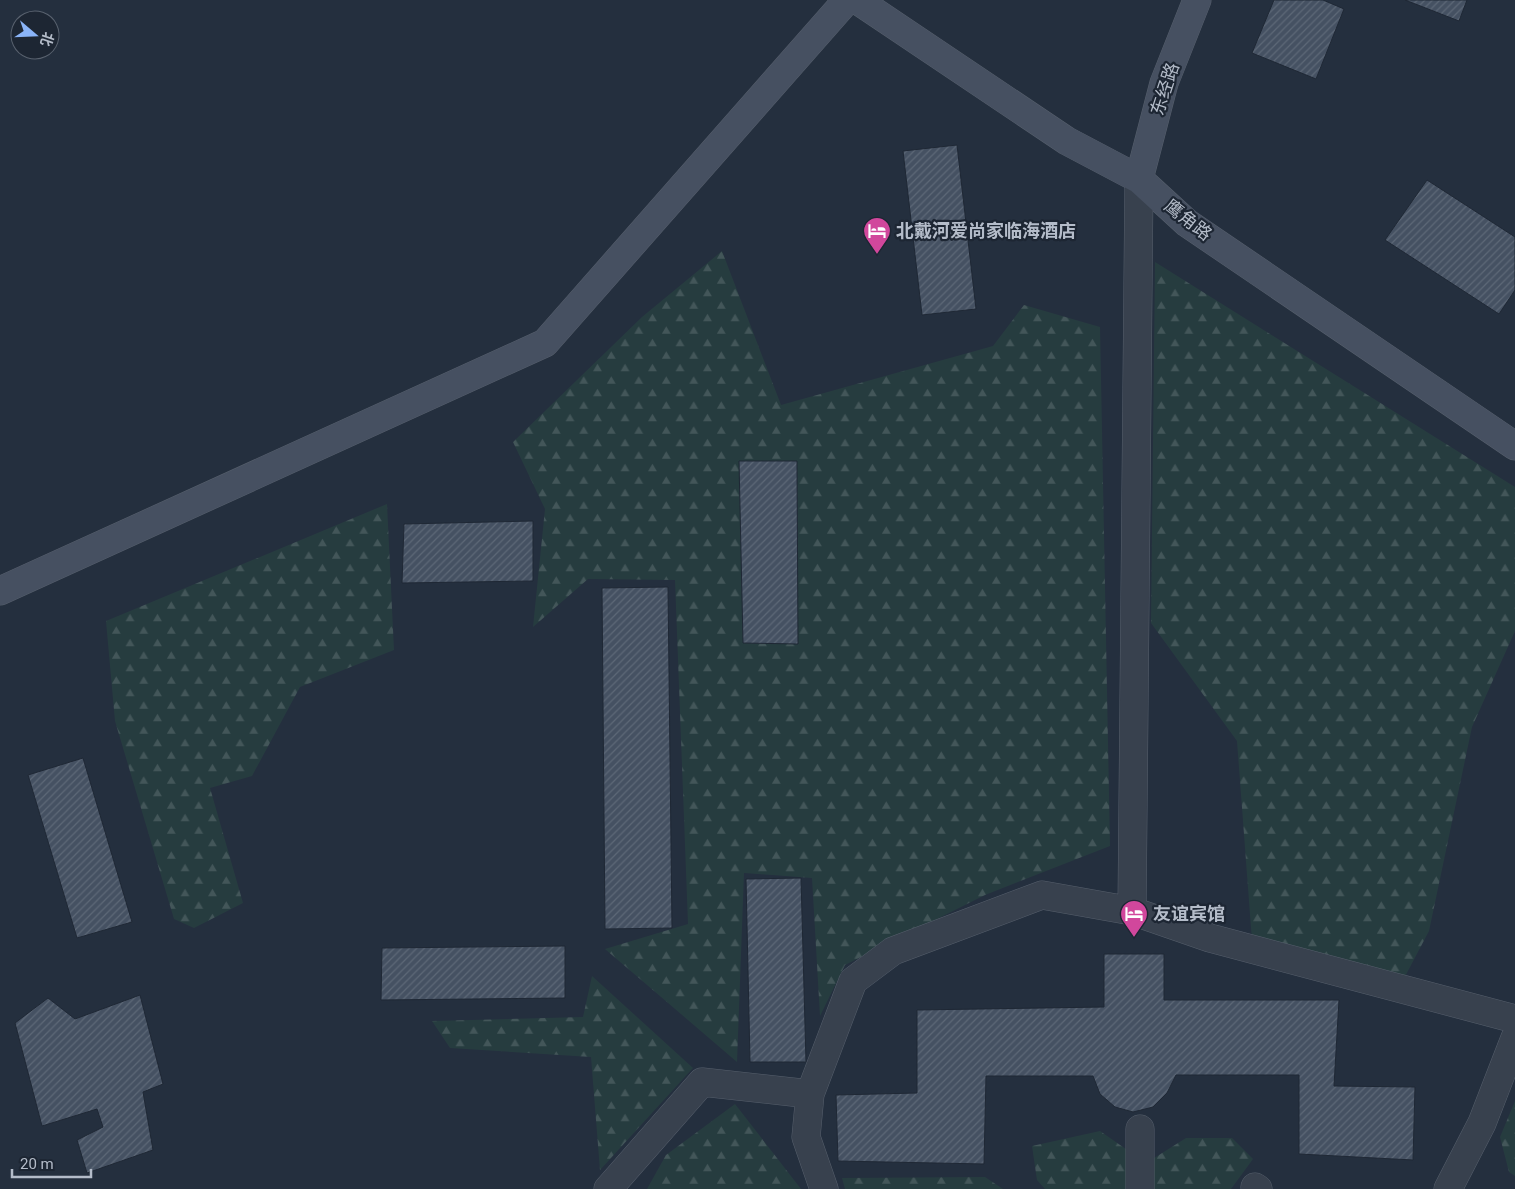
<svg xmlns="http://www.w3.org/2000/svg" width="1515" height="1189" font-family="Roboto,'Noto Sans SC',sans-serif">
	<style>
		.forest { fill: url(#forest-firs) }
		.building { fill: url(#building-hatch); stroke: #1f2835 }
		.lines { fill: none; stroke-linecap: round; stroke-linejoin: round }
		.street-casing { stroke: #565f6c; stroke-width: 29 }
		.secondary-casing { stroke: #565f6c; stroke-width: 29 }
		.street { stroke: #38414e; stroke-width: 28 }
		.secondary { stroke: #465061; stroke-width: 28 }
		.labels { text-anchor: middle; stroke-width: 4.5; stroke-linejoin: round; paint-order: stroke }
		.street-label { font-size: 18px; fill: #b4bcc9; stroke: #1d2633 }
		.poi-label { font-size: 18px; font-weight: bold; fill: #b4bcc9; stroke: #1d2633; text-anchor: start }
	</style>
	<defs>
		<pattern id="forest-firs" width="22" height="20" patternUnits="userSpaceOnUse" patternTransform="scale(1.25)"><rect width="22" height="20" fill="#263c3f"/><path d="M5 1l3.5 6h-7zM16 11l3.5 6h-7z" fill="#435659"/></pattern>
		<pattern id="building-hatch" width="6" height="6" patternUnits="userSpaceOnUse" patternTransform="scale(1.25)"><rect width="6" height="6" fill="#455162"/><path d="M-1 1l2-2M0 6l6-6M5 7l2-2" fill="none" stroke="#5d6877"/></pattern>
	</defs>
	<rect width="100%" height="100%" fill="#242f3e"/>
	<path class="forest" d="M722,251L781,405L993,346L1024,305L1100,327L1110,846L985,895L845,965L820,1016L812,878L744,873L737,1062L605,949L688,924L675,580L588,579L533,627L545,509L513,442L642,317Z
		M1155,262L1515,487V631L1472,727L1429,931L1400,986L1252,941L1237,741L1151,623Z
		M387,504L394,650L300,687L252,776L210,788L243,903L194,928L174,919L115,721L106,621Z
		M592,976L693,1068L600,1170L591,1057L450,1048L432,1021L583,1017Z
		M1515,1101V1176L1509,1172L1500,1137Z
		M735,1104L801,1189H647L666,1155Z
		M1100,1131L1133,1154L1151,1160L1186,1138H1232L1253,1159L1231,1189H1045L1037,1180L1032,1146Z
		M985,1177L1003,1189H845L842,1178Z"/>
	<path class="building" d="M1274,0H1323L1344,9L1316,79L1252,53Z
		M1405,0H1467L1459,21Z
		M957,145L976,309L922,315L903,151Z
		M1427,180L1515,237V290L1499,314L1385,240Z
		M739,461H797L798,644L743,643Z
		M533,521V581L402,583L404,524Z
		M668,587L672,928L605,929L602,588Z
		M83,758L132,922L77,938L28,775Z
		M801,878L806,1062H750L746,879Z
		M565,946V998L381,1000L382,948Z
		M1104,954H1164V1000H1339L1334,1086L1415,1087L1413,1160L1299,1154V1075H1176L1167,1093L1153,1107L1133,1112L1115,1107L1100,1094L1093,1076H986L984,1164L838,1161L836,1095L917,1093V1010L1104,1007Z
		M140,995L163,1084L143,1092L153,1150L87,1173L77,1140L103,1127L97,1109L42,1126L15,1023L48,998L75,1019Z"/>
	<g class="lines">
		<defs>
			<path id="street" d="M1132,911L1139,179
				M1140,1129V1189
				M1255,1187L1258,1189
				M608,1189L702,1082L810,1094
				M824,1189L806,1137L810,1094L853,981L893,951L1042,895L1132,911L1210,938L1515,1019
				M1448,1189L1482,1123L1515,1038"/>
			<path id="secondary" d="M857,0L1067,141L1139,179L1187,223L1515,446
				M1139,179L1164,83L1197,0
				M0,591L545,343L847,0"/>
		</defs>
		<use href="#street" class="street-casing"/>
		<use href="#secondary" class="secondary-casing"/>
		<use href="#street" class="street"/>
		<use href="#secondary" class="secondary"/>
	</g>
	<defs>
		<symbol id="hotel-pin" viewBox="-11 -11 22 30"><path d="M0 17L-7.5 6A9.5 9.5 0 1 1 7.5 6Z" fill="#d1479c" stroke="#1d2633"/><path d="M-6-4.5h1.5V1H6V5H4.5V3h-9V5H-6ZM-4 0a1.8 1.8 0 1 1 3.6 0ZM.5 0V-2.5h3Q6-2.5 6 0Z" fill="#fff"/></symbol>
	</defs>
	<g fill-rule="evenodd">
		<use href="#hotel-pin" x="861" y="215" width="32" height="43"/>
		<use href="#hotel-pin" x="1118" y="898" width="32" height="43"/>
	</g>
	<g class="labels">
		<g class="street-label">
			<text transform="translate(1165 89) rotate(-72)" y="6">东经路</text>
			<text transform="translate(1188 220) rotate(38)" y="6">鹰角路</text>
		</g>
		<g class="poi-label">
			<text x="896" y="237">北戴河爱尚家临海酒店</text>
			<text x="1153" y="920">友谊宾馆</text>
		</g>
	</g>
	<g transform="translate(35 35) rotate(109)"><circle r="24" fill="#1d2633" stroke="#59626f"/>
	<path d="M0-4L9 19L0 12L-9 19Z" fill="#8ab4f8"/>
	<text y="-8" font-size="14" font-weight="bold" text-anchor="middle" fill="#b4bcc9">北</text>
	</g>
	<path d="M12 1169v8h79v-8" fill="none" stroke="#b4bcc9" stroke-width="2.5"/>
	<text x="20" y="1169" font-size="15" fill="#b4bcc9" stroke="#1d2633" stroke-width="4" paint-order="stroke">20 m</text>
</svg>
